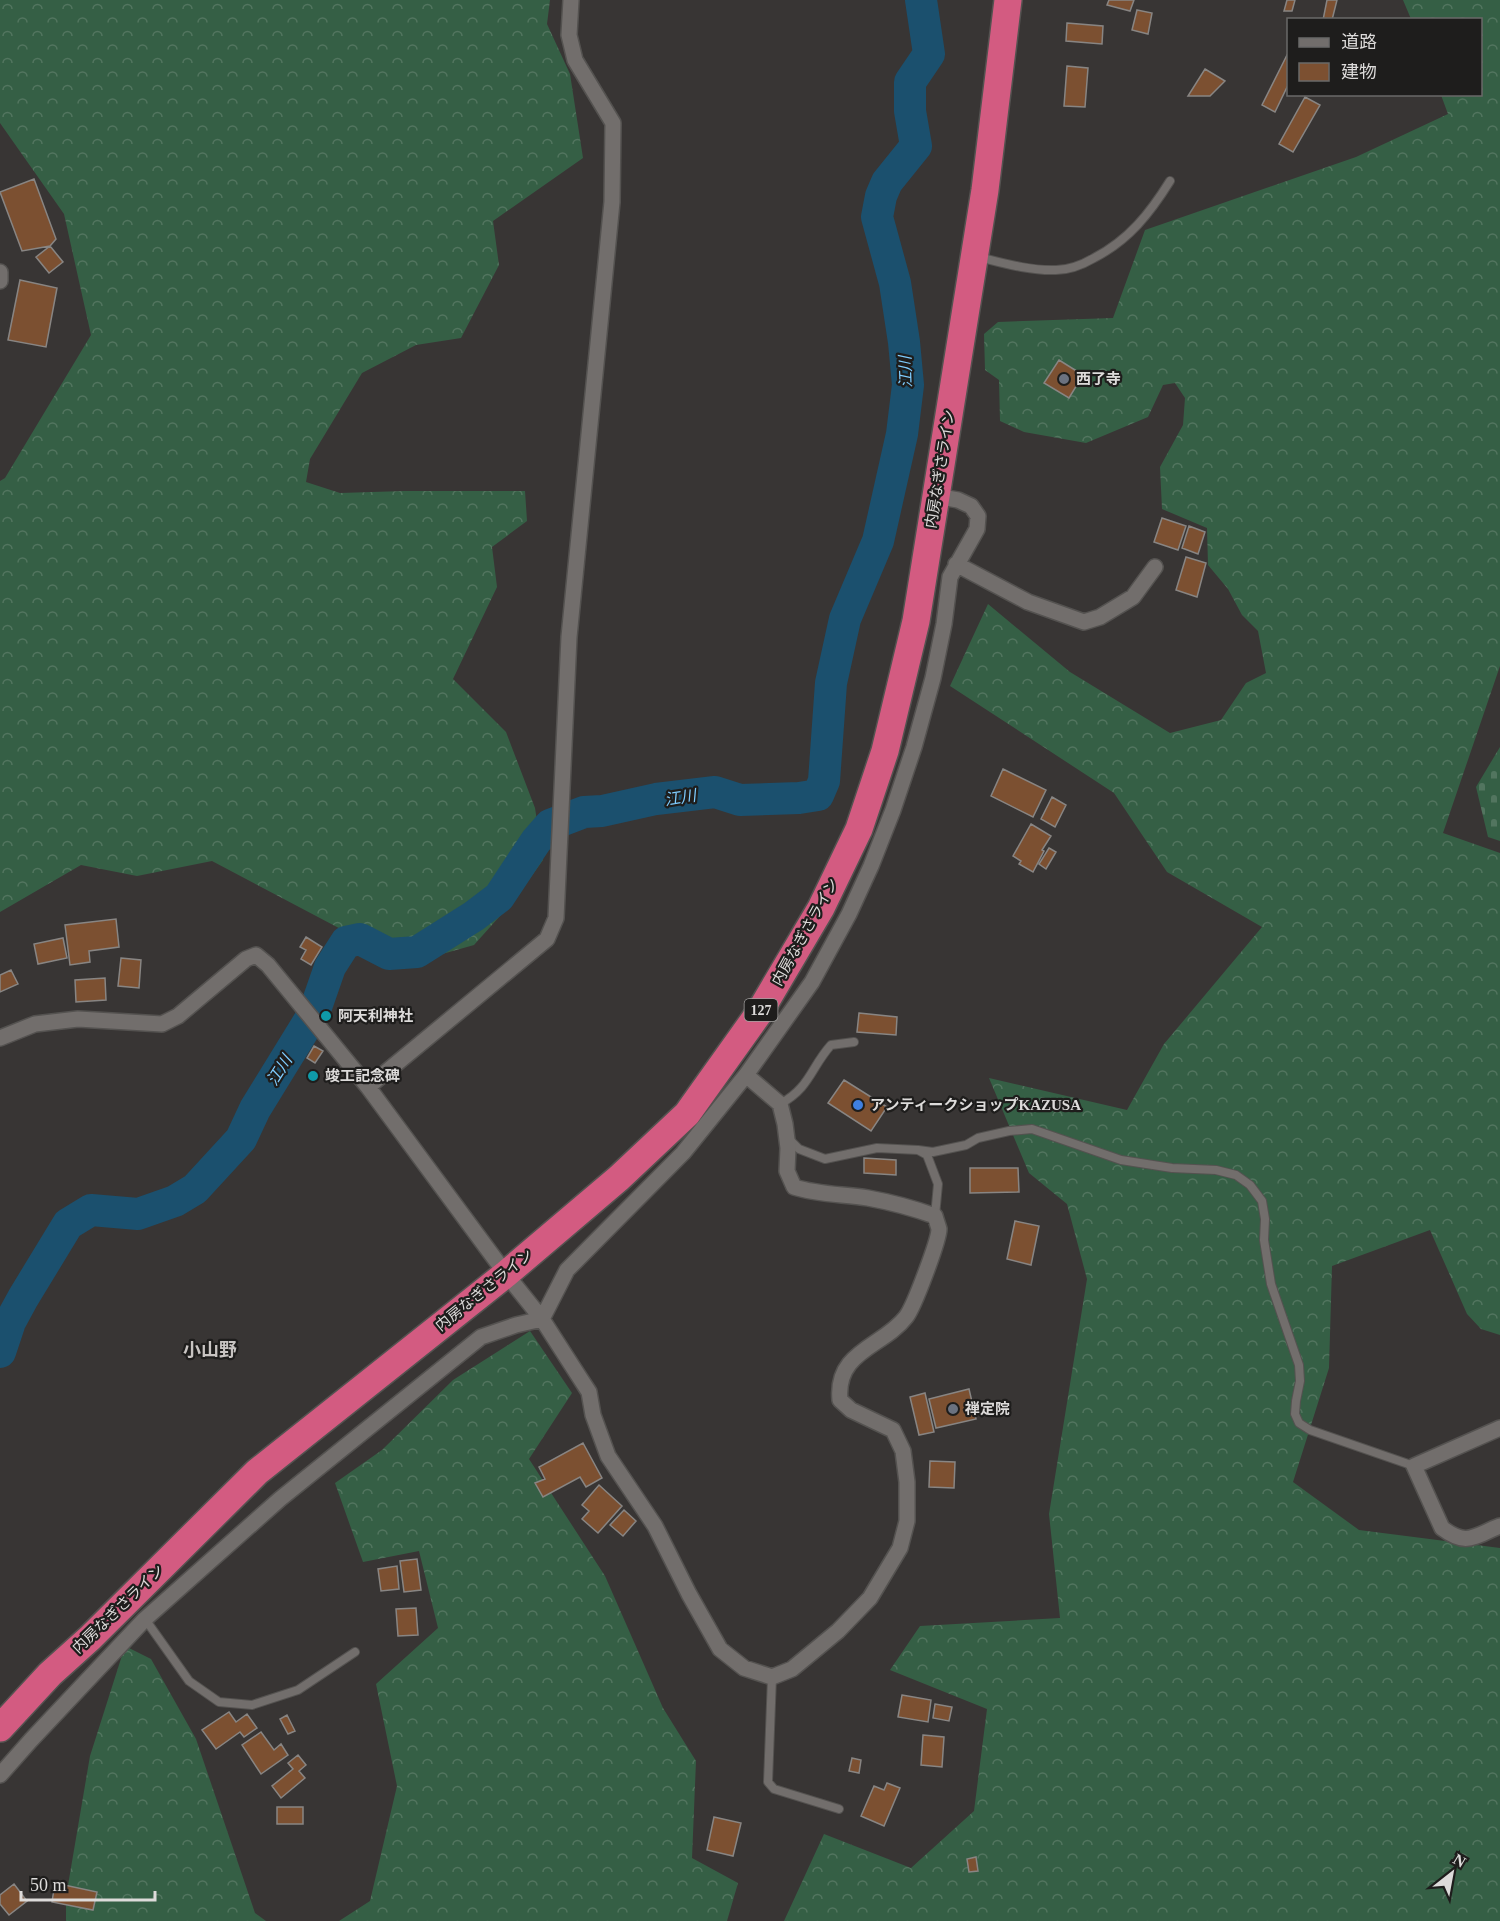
<svg xmlns="http://www.w3.org/2000/svg" width="1500" height="1921" font-family="'Times New Roman','Noto Sans JP',serif">
	<style>
		.forest { fill: url(#forest-crowns) }
		.cemetery { fill: url(#cemetery-stones) }
		.lines { fill: none; stroke-linecap: round; stroke-linejoin: round }
		.river { stroke: #1b506e; stroke-width: 32 }
		.building { fill: #7c5031; stroke: #888583; stroke-width: 1.5 }
		.lane-casing { stroke: #545250; stroke-width: 10 }
		.street-casing { stroke: #545250; stroke-width: 18 }
		.highway-casing { stroke: #545250; stroke-width: 30 }
		.lane { stroke: #726e6c; stroke-width: 8 }
		.street { stroke: #726e6c; stroke-width: 15 }
		.highway { stroke: #d35b81; stroke-width: 27 }
		.worship-dot { fill: #6b7280; stroke: #1e1d1c; stroke-width: 2 }
		.culture-dot { fill: #0f9aa8; stroke: #1e1d1c; stroke-width: 2 }
		.shop-dot { fill: #3f7fe0; stroke: #1e1d1c; stroke-width: 2 }
		.labels { text-anchor: middle; stroke-width: 4.5; stroke-linejoin: round; paint-order: stroke }
		.shield { fill: #1e1d1c; stroke: #a4a2a1; stroke-width: 1.5 }
		.shield-label { font-size: 14px; font-weight: bold; fill: #dddbda }
		.poi-label { font-size: 15px; font-weight: bold; fill: #dddbda; stroke: #1e1d1c; text-anchor: start }
		.street-label { font-size: 15px; fill: #dddbda; stroke: #1e1d1c }
		.water-label { font-size: 16px; font-style: italic; fill: #7fcdff; stroke: #1e1d1c }
		.quarter-label { font-size: 18px; font-weight: bold; fill: #c8c4c2; stroke: #1e1d1c }
	</style>
	<defs>
		<pattern id="forest-crowns" width="20" height="18" patternUnits="userSpaceOnUse" patternTransform="scale(1.5)"><rect width="20" height="18" fill="#355f45"/><path d="M2 6a3 3 0 1 1 6 0M12 15a3 3 0 1 1 6 0" fill="none" stroke="#52755f"/></pattern>
		<pattern id="cemetery-stones" width="16" height="16" patternUnits="userSpaceOnUse" patternTransform="scale(1.5)"><rect width="16" height="16" fill="#355f45"/><path d="M2 7V4a2 2 0 0 1 4 0v3zM10 15v-3a2 2 0 0 1 4 0v3z" fill="#52755f"/></pattern>
	</defs>
	<rect width="100%" height="100%" fill="#383534"/>
	<path class="forest" d="M0,0H550L547,24L570,74L583,158L493,221L499,265L461,338L416,345L362,373L310,459L306,482L340,493L404,491H525L527,521L492,547L497,587L453,679L506,732L535,808L543,860L516,898L474,945L407,964L212,861L137,876L81,865L0,912V481L5,478L91,335L64,214L0,123Z
		M1403,0H1500V666L1443,833L1500,853V1335L1481,1329L1467,1314L1430,1230L1332,1266L1329,1368L1293,1482L1359,1530L1500,1548V1921H784L824,1834L911,1868L974,1811L987,1709L890,1670L920,1626L1060,1618L1049,1514L1087,1279L1067,1204L1029,1173L989,1078L1127,1110L1164,1044L1262,927L1167,872L1114,793L950,686L988,604L1070,672L1170,733L1221,720L1246,683L1266,673L1258,631L1242,615L1228,589L1208,565L1207,528L1162,509L1160,467L1183,425L1185,398L1175,383L1163,385L1148,417L1086,443L1024,432L1000,421L999,380L985,370L984,334L998,322L1113,318L1145,230L1356,157L1448,114L1441,95L1480,94V20L1411,19Z
		M530,1331L572,1393L529,1459L605,1576L663,1708L696,1761L692,1858L738,1883L727,1921H339L370,1901L397,1786L376,1684L438,1628L419,1551L363,1562L335,1483L382,1450L453,1380Z
		M125,1646L151,1659L196,1739L255,1913L266,1921H66V1897L90,1756Z"/>
	<path class="cemetery" d="M1500,747V841L1488,837L1476,787Z"/>
	<g class="lines">
		<path class="river" d="M0,1352L10,1322L23,1298L68,1224L91,1210L138,1214L175,1201L195,1189L241,1139L255,1109L314,1013L330,967L346,942L360,939L389,954L417,952L474,916L499,897L536,841L550,825L584,812L602,811L656,799L715,792L740,800L799,798L818,795L824,781L831,683L845,619L878,541L902,434L908,385L904,342L895,283L877,217L881,196L887,182L916,146L910,111V82L929,54L921,0"/>
	</g>
	<path class="building" d="M1109,0H1134L1130,11L1107,5Z
		M1287,0H1295L1292,11H1284Z
		M1327,0H1337L1332,20H1323Z
		M1137,10L1152,13L1148,34L1132,30Z
		M1067,23L1103,26L1102,44L1066,41Z
		M1288,53V85L1275,112L1262,105Z
		M1067,66L1088,68L1085,107L1064,106Z
		M1205,69L1225,81L1210,96H1188Z
		M1305,97L1320,105L1293,152L1279,144Z
		M34,179L56,239L50,246L22,251L0,192Z
		M50,246L63,262L49,273L36,257Z
		M20,280L57,288L46,347L8,340Z
		M1059,360L1083,375L1069,398L1044,383Z
		M1162,518L1186,526L1178,550L1154,542Z
		M1189,526L1205,532L1198,554L1182,548Z
		M1186,557L1206,563L1197,597L1176,590Z
		M1003,769L1046,790L1033,817L991,796Z
		M1052,797L1066,805L1055,827L1041,819Z
		M1031,824L1051,836L1042,850L1044,851L1033,872L1019,864L1021,861L1013,856Z
		M1049,848L1056,852L1046,869L1039,864Z
		M116,919L119,947L89,951L90,962L70,965L65,925Z
		M306,937L322,947L311,965L301,959L306,950L300,947Z
		M63,938L67,958L38,964L34,944Z
		M121,958L141,960L139,988L118,986Z
		M11,970L18,984L0,992V975Z
		M105,978L106,1000L76,1002L75,980Z
		M859,1013L897,1017L896,1035L857,1032Z
		M314,1046L323,1051L315,1063L307,1058Z
		M844,1080L887,1107L871,1131L828,1103Z
		M864,1158L896,1160V1175L864,1173Z
		M970,1168H1018L1019,1192L970,1193Z
		M1015,1221L1039,1226L1031,1265L1007,1259Z
		M969,1389L976,1419L936,1428L929,1399Z
		M925,1393L934,1432L919,1435L910,1397Z
		M583,1443L602,1478L586,1487L580,1477L543,1497L535,1483L545,1479L539,1467Z
		M930,1461L955,1462L954,1488L929,1487Z
		M599,1485L622,1506L598,1533L582,1519L589,1511L582,1505Z
		M624,1510L636,1521L623,1536L610,1525Z
		M417,1559L421,1590L404,1592L400,1561Z
		M397,1566L399,1589L381,1591L378,1569Z
		M416,1608L418,1635L398,1636L396,1609Z
		M902,1695L931,1700L928,1722L898,1717Z
		M935,1704L952,1707L949,1721L933,1718Z
		M229,1712L236,1722L247,1714L257,1728L244,1737L240,1732L216,1749L202,1730Z
		M287,1715L295,1731L288,1734L280,1719Z
		M261,1732L274,1750L281,1744L288,1755L261,1774L242,1745Z
		M923,1735L944,1737L942,1767L921,1765Z
		M298,1755L306,1765L299,1771L305,1778L281,1798L272,1786L293,1769L288,1763Z
		M852,1758L861,1760L859,1773L849,1771Z
		M887,1783L900,1788L884,1826L861,1816L874,1786L884,1790Z
		M277,1807H303V1824H277Z
		M714,1817L741,1823L733,1856L707,1850Z
		M976,1857L978,1871L969,1872L967,1859Z
		M55,1883L97,1892L93,1910L52,1902Z
		M14,1884L27,1901L9,1915L0,1904V1895Z"/>
	<g class="lines">
		<defs>
			<path id="lane" d="M979,257C1003,263 1030,271 1056,270C1070,270 1082,265 1094,258C1129,240 1150,213 1170,181
				M780,1104C810,1088 811,1067 831,1045L854,1042
				M788,1138L799,1149L825,1159L877,1148L918,1150L927,1155L938,1184L935,1216
				M918,1150L933,1152L966,1145L978,1138L1009,1131L1032,1129L1121,1160L1172,1168L1216,1170L1236,1175L1250,1185L1262,1201L1265,1219L1264,1240L1271,1284L1299,1365L1300,1381L1296,1401L1295,1414L1299,1423L1310,1430L1414,1466
				M145,1619L189,1681L219,1702L252,1705L298,1690L355,1652
				M772,1677L768,1782L774,1789L839,1809"/>
			<path id="street" d="M0,272V281
				M956,564L1028,602L1084,622L1100,617L1133,597L1155,567
				M0,1038L35,1024L78,1019L162,1024L178,1016L246,959L256,955L268,965L368,1087L506,1274L542,1319L578,1375L589,1392L593,1415L608,1456L655,1526L689,1594L720,1649L744,1668L772,1677L792,1669L838,1631L870,1598L900,1548L907,1521V1482L903,1451L893,1430L851,1410L840,1400C835,1351 883,1347 906,1317C914,1307 939,1240 939,1229C938,1225 936,1220 935,1216C913,1208 890,1202 868,1198C843,1194 819,1195 794,1187L787,1171L788,1148L785,1124L780,1104L746,1075
				M368,1087L547,939L556,918L569,637L612,202L613,123L575,60L569,35L571,0
				M1500,1428L1414,1466L1442,1528C1467,1547 1474,1536 1500,1526
				M0,1775L31,1740L145,1619L280,1499L481,1337L516,1325L542,1319L567,1270L683,1153L746,1075L812,982L849,914L871,866L893,810L914,747L933,678L944,624L950,577L977,529L978,516L971,506L958,500L936,496"/>
			<path id="highway" d="M0,1728L50,1674L90,1638L257,1472L506,1274L619,1178L687,1114L759,1013L821,908L859,829L885,751L916,621L985,190L1008,0"/>
		</defs>
		<use href="#lane" class="lane-casing"/>
		<use href="#street" class="street-casing"/>
		<use href="#highway" class="highway-casing"/>
		<use href="#lane" class="lane"/>
		<use href="#street" class="street"/>
		<use href="#highway" class="highway"/>
	</g>
	<g class="worship-dot">
		<circle cx="1064" cy="379" r="6"/>
		<circle cx="953" cy="1409" r="6"/>
	</g>
	<g class="culture-dot">
		<circle cx="326" cy="1016" r="6"/>
		<circle cx="313" cy="1076" r="6"/>
	</g>
	<circle class="shop-dot" cx="858" cy="1105" r="6"/>
	<g class="labels">
		<rect class="shield" x="744.5" y="999" width="33" height="22" rx="4.5"/>
		<g class="shield-label">
			<text x="761" y="1015">127</text>
		</g>
		<g class="poi-label">
			<text x="1076" y="384">西了寺</text>
			<text x="338" y="1021">阿天利神社</text>
			<text x="325" y="1081">竣工記念碑</text>
			<text x="870" y="1110">アンティークショップKAZUSA</text>
			<text x="965" y="1414">禅定院</text>
		</g>
		<g class="street-label">
			<text transform="translate(940 469) rotate(-81)" y="5">内房なぎさライン</text>
			<text transform="translate(805 932) rotate(-61)" y="5">内房なぎさライン</text>
			<text transform="translate(484 1290) rotate(-39)" y="5">内房なぎさライン</text>
			<text transform="translate(118 1609) rotate(-44)" y="5">内房なぎさライン</text>
		</g>
		<g class="water-label">
			<text transform="translate(905 372) rotate(-92)" y="6">江川</text>
			<text transform="translate(680 797) rotate(-9)" y="6">江川</text>
			<text transform="translate(279 1070) rotate(-58)" y="6">江川</text>
		</g>
		<g class="quarter-label">
			<text x="210" y="1356">小山野</text>
		</g>
	</g>
	<rect x="1287" y="18" width="195" height="78" fill="#1e1d1c" stroke="#6a6968" stroke-width="1.5"/>
	<rect x="1299" y="38" width="30" height="9" fill="#726e6c" stroke="#6a6968" stroke-width="1.5"/>
	<text x="1341" y="48" font-size="18" fill="#dddbda">道路</text>
	<rect x="1299" y="63" width="30" height="18" fill="#7c5031" stroke="#6a6968" stroke-width="1.5"/>
	<text x="1341" y="78" font-size="18" fill="#dddbda">建物</text>
	<g transform="translate(1452 1873) rotate(31)" stroke="#1e1d1c" stroke-width="4.5" paint-order="stroke">
	<path d="M0-4.5L10 22L0 15L-10 22Z" fill="#dddbda"/>
	<text y="-9" font-size="16" font-weight="bold" text-anchor="middle" fill="#dddbda">N</text>
	</g>
	<path d="M21 1891v9h134v-9" fill="none" stroke="#dddbda" stroke-width="3"/>
	<text x="30" y="1891" font-size="18" fill="#dddbda" stroke="#1e1d1c" stroke-width="4.5" paint-order="stroke">50 m</text>
</svg>
